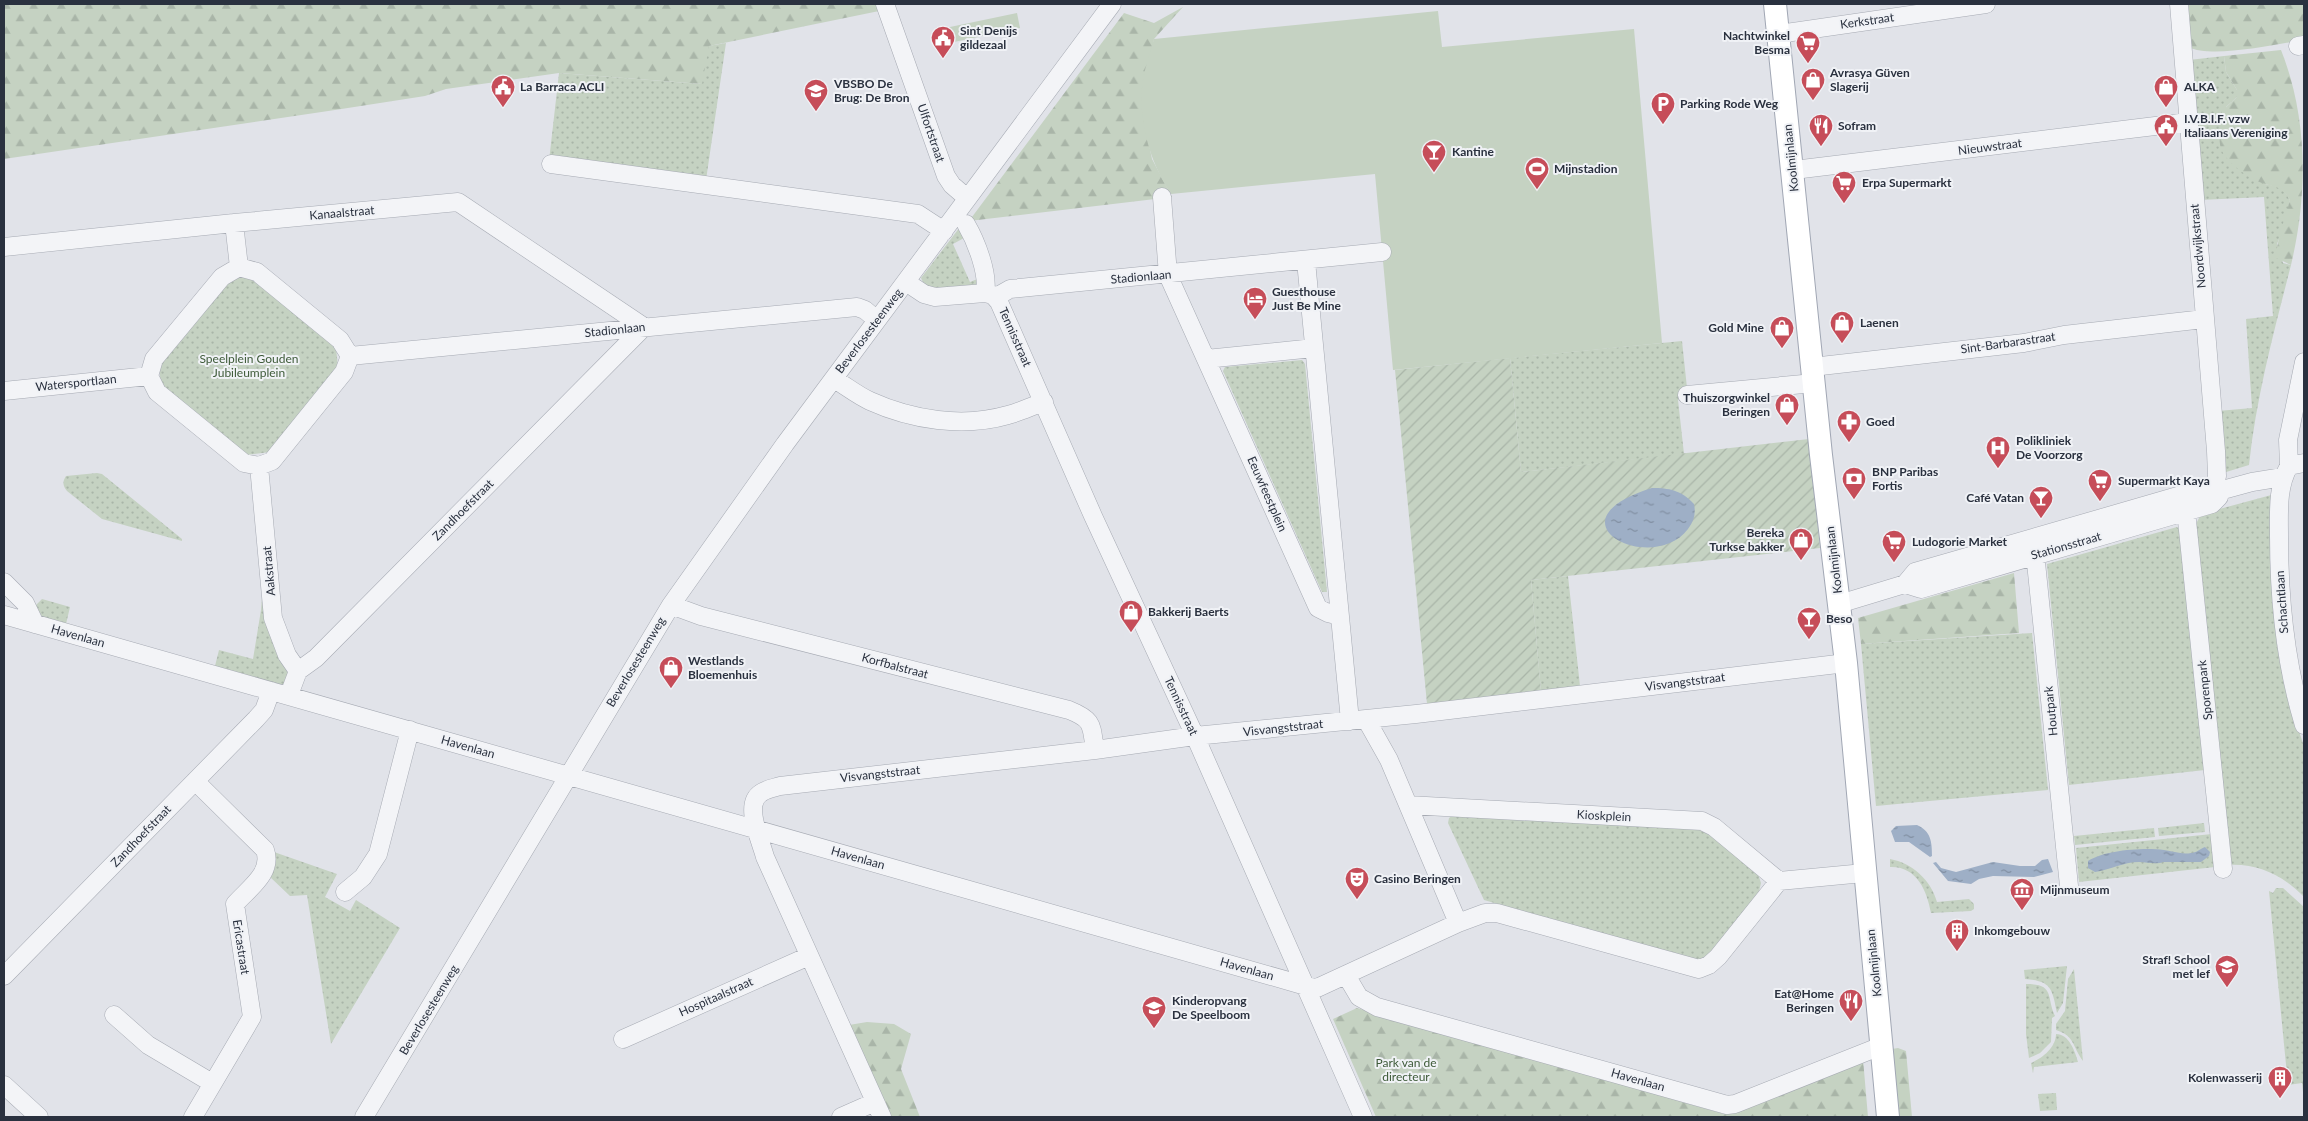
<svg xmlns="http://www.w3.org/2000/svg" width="2308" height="1121" font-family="Lato,sans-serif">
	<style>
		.grass { fill: url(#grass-dots) }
		.forest { fill: url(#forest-firs) }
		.garden { fill: url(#garden-furrows) }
		.pitch { fill: #c5d2c2 }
		.water { fill: url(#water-ripples) }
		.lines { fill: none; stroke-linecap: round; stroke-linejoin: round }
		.minor-casing { stroke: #a6aab3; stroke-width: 19 }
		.major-casing { stroke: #a1a7b4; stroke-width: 24 }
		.minor { stroke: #f3f4f7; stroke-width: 18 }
		.major { stroke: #fff; stroke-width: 22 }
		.labels { text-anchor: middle; stroke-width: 4; stroke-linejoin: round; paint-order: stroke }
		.street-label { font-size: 12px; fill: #2a313f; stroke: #f0f2f6 }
		.poi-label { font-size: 12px; font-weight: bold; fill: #2a313f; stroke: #f0f2f6; text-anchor: start }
		.park-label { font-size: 12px; fill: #3d5a38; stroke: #f0f2f6 }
	</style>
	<defs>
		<pattern id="grass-dots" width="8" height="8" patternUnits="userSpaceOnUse" patternTransform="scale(1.25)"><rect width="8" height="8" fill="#c5d2c2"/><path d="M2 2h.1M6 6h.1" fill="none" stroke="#a9b5a8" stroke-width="1.8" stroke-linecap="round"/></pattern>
		<pattern id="forest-firs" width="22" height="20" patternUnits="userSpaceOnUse" patternTransform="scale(1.25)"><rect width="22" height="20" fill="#c5d2c2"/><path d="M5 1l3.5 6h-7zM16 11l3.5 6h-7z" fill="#a9b5a8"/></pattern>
		<pattern id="garden-furrows" width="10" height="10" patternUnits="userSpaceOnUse" patternTransform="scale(1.25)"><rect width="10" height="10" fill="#c5d2c2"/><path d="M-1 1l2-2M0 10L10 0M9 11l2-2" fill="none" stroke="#a9b5a8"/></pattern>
		<pattern id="water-ripples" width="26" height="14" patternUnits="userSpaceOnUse" patternTransform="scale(1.25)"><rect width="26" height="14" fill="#9eafc6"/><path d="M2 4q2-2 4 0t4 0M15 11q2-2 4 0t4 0" fill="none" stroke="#818fa2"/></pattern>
	</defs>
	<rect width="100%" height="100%" fill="#e1e3e9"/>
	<path class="grass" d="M726,43L706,180L549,161L559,73L701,84L708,46Z
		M2224,56L2226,72L2237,90V97L2226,107L2265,184C2278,186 2284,188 2290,200L2284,227L2277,244L2283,263L2291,265C2274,331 2256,398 2249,465L2223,473L2218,411L2252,408L2246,319L2273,316L2264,197L2200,200L2189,60Z
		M960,227L964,238L953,244L970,282L982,277V284C965,287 929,299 921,278Z
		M249,275L336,348L338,367L270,452L246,455L161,385L159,367L228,281Z
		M1682,341L1687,388L1678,400L1684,454L1521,472L1510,358Z
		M1302,360L1305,364L1327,592H1322L1223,371L1225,367Z
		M97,473L102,474L182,539V541L102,519L67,491C63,486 62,482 66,476Z
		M2275,494L2293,714L2304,746V897C2284,876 2258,863 2228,865L2196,524L2201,514Z
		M2177,527L2180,530L2205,770L2069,785L2047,564Z
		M264,573L290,668L285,683L281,685L215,666L219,650L253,659L261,610Z
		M1568,576L1580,686L1541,691L1531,580Z
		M42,599L70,607L66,624L42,617L36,605Z
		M2032,633L2048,790L1876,806L1861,644Z
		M1453,815L1703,829L1758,874L1761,883L1758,896L1707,959L1698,962L1484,900L1448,823L1449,818Z
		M2204,823L2205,832L2159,836L2158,828Z
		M2154,828L2155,837L2075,845L2074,836Z
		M2212,834L2215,867L2079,882L2076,848Z
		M274,852L337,874L325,897L350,911L356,900L400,928L331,1044L307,895L290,896L269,876L275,864Z
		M1890,859C1912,863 1931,880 1937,902L1969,899L1974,904V909L1971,911L1931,913C1927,891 1917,866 1890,867Z
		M2276,888H2283L2304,907V1101L2302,1083L2288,1085L2269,891L2273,893Z
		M2067,966L2063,1003L2057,1013C2052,989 2052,981 2025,979L2024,970Z
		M2074,969L2083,1061C2072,1046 2075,1036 2056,1030V1024L2065,1011L2068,979Z
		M2026,984C2055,984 2046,996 2055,1016L2052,1018L2051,1042L2040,1053L2029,1058L2026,1034Z
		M2056,1034C2069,1034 2075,1051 2078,1062L2034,1067L2033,1073L2031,1063C2043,1058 2056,1047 2056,1034Z
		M2056,1093L2057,1110L2040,1111L2038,1094Z"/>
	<path class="forest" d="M4,4H882L884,10L709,46L702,84L559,73L446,89L425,96L335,110L4,159Z
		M2186,4H2304V40C2275,44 2213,59 2188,47Z
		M1183,7L1154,39L1143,116L1152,159L1172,197L969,221L1124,13L1154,23Z
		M2281,50C2308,118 2308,194 2291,265L2276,258C2277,238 2285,219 2290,200C2283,188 2277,187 2265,184C2251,180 2228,164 2222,151C2217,141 2221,122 2222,111L2237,97V90L2226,72L2224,56Z
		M2014,573L2019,633L1861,644L1858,618Z
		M1357,1008L1724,1114L1737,1111L1863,1059L1868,1117H1650L1646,1116L1645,1117H1376L1333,1019Z
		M867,1022L894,1024L911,1034L901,1069L920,1117H890L849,1025Z
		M1898,1048L1906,1051L1912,1117H1898L1892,1049Z"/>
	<path class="garden" d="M1510,358L1521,472L1809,439L1820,548L1531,580L1541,691L1427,704L1395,370Z"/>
	<path class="pitch" d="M1438,11L1442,47L1634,29L1662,343L1393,370L1375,174L1171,194C1151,164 1139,124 1142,88C1143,72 1150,54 1154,39Z
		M1017,13L1020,28L954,42L950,27Z"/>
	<path class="water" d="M1652,488C1669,488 1681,490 1694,504C1696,514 1694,521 1688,529C1653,576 1543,522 1652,488Z
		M1917,825C1931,831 1932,842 1932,856L1930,857L1909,842H1895L1891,831L1896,826Z
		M2205,847L2210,852L2209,856L2201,862H2163C2155,865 2148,862 2139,862C2123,862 2110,870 2095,872L2088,868V861C2104,850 2145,847 2164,850C2173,851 2182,855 2191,853C2196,853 2200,849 2205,847Z
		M2048,859L2053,872L2034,877L1993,876L1979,879L1971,884L1948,881L1933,863L1936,862L1941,868L1956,872L1993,862L2020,866H2035L2042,860Z"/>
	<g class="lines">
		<defs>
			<path id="minor" d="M885,4L946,176L952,185L967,198
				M2179,4L2216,451L2217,476L2214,487
				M1778,34L1986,4
				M2298,46L2304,45
				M551,164L918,214L944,231
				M1792,172L1802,169L2188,122
				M1162,197L1168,275L1318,608L1328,613L1340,616
				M234,223L239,267
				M966,224C976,241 989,274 985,293
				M4,247L234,223L458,202L644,327L316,658L298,671L289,695
				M1306,261L1350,721
				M239,267L257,272L340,340L350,356L344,372L272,461L259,466L244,463L157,392L149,376L154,359L222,277Z
				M906,282L924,294L935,297L985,293L993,295L999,302L1093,516L1195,736L1363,1117
				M996,297L1010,289L1382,252
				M350,356L857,307L865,310L877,320
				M1206,359L1314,348
				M1812,367L2024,343L2064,335L2204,319
				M834,379C846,386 857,395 870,401C912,420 963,428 1008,415C1020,412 1032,406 1044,402
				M4,391L149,376
				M1687,395L1814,383
				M2304,463L2289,466C2277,487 2279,512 2279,536C2279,601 2285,663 2304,725
				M259,466L273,618L287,655L298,671
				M2289,466L2288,440L2304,362
				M2186,511L2223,869
				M2034,543L2069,886
				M4,582L25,603L35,624
				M1905,584L1915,572L2209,487L2219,491L2252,482L2283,477
				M1839,604L1905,584L1921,589L2212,504L2219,497V491
				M671,605L701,616L1069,710C1094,720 1091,725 1095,750
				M4,615L1306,986L1317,988L1458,923L1485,913H1497L1699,969L1709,965L1718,957L1779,881L1864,873
				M1366,719L1389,760L1458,923
				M1408,805L1702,821L1714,827L1779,881
				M345,892L363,877L378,854L410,730
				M1346,975L1359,997L1377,1007L1727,1105L1735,1104L1881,1046
				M4,976L256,719L264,710L271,691
				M114,1015L148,1045L212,1083
				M623,1039L809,956
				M4,1085L39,1117
				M193,1117L252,1017L235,904C249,888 273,873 265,850L195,781
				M364,1117L671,605L785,444L1112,4
				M841,1117L875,1102
				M882,1117L765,857C761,841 743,804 761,793C766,789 774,788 780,786L1095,750L1195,736L1416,714L1846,663"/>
			<path id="major" d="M1775,4L1821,455L1846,663L1888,1117"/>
		</defs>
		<use href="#minor" class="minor-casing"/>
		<use href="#major" class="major-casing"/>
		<use href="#minor" class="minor"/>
		<use href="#major" class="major"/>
	</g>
	<defs>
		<symbol id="civic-pin" viewBox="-11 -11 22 30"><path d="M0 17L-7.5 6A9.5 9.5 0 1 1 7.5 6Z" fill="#c64d59" stroke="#f0f2f6"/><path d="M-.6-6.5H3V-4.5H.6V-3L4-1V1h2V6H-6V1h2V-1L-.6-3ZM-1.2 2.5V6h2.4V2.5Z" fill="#fff"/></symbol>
		<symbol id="supermarket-pin" viewBox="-11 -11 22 30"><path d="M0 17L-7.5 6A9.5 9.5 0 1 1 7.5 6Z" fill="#c64d59" stroke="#f0f2f6"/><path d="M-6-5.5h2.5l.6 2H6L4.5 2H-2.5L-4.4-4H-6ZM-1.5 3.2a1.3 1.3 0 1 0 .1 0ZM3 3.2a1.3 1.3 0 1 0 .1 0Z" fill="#fff"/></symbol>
		<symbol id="shop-pin" viewBox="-11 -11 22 30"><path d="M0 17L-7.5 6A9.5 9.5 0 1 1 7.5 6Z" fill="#c64d59" stroke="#f0f2f6"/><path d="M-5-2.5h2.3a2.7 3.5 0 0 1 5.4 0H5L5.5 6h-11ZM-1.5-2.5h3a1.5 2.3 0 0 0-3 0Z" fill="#fff"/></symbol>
		<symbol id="school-pin" viewBox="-11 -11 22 30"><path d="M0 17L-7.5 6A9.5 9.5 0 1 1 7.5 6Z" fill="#c64d59" stroke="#f0f2f6"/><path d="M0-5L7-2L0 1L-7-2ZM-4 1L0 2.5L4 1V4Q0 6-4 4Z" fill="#fff"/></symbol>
		<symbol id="parking-pin" viewBox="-11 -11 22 30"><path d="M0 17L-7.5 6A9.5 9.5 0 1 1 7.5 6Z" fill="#c64d59" stroke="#f0f2f6"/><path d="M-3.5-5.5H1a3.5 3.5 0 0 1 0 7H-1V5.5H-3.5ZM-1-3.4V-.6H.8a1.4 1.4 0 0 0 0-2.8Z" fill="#fff"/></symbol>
		<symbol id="restaurant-pin" viewBox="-11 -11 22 30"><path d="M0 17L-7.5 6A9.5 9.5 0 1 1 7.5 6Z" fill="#c64d59" stroke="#f0f2f6"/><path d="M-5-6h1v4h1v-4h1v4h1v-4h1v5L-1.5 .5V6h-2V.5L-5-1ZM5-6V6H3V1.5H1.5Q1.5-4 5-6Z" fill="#fff"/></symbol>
		<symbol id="bar-pin" viewBox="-11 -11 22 30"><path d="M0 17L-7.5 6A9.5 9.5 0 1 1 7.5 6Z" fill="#c64d59" stroke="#f0f2f6"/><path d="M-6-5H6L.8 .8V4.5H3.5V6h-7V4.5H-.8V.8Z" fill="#fff"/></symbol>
		<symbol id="stadium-pin" viewBox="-11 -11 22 30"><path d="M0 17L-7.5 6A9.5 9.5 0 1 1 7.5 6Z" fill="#c64d59" stroke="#f0f2f6"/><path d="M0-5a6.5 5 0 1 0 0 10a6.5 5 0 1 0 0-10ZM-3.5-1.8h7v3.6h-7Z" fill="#fff"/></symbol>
		<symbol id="hotel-pin" viewBox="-11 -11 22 30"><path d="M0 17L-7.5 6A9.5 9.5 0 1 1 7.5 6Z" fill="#c64d59" stroke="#f0f2f6"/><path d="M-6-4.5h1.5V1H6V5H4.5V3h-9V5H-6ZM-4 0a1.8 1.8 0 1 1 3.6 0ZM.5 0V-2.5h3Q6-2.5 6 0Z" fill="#fff"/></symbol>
		<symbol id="pharmacy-pin" viewBox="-11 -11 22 30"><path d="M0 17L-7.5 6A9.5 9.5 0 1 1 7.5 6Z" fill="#c64d59" stroke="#f0f2f6"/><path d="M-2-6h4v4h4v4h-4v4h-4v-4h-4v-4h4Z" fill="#fff"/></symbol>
		<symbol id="hospital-pin" viewBox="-11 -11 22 30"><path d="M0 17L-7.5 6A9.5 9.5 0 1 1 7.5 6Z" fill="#c64d59" stroke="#f0f2f6"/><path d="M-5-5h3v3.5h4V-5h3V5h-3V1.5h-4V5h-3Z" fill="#fff"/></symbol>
		<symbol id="bank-pin" viewBox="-11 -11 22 30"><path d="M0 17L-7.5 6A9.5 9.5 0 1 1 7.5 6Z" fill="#c64d59" stroke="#f0f2f6"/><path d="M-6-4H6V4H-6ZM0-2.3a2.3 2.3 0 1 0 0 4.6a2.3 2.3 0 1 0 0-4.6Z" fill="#fff"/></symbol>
		<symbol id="theatre-pin" viewBox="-11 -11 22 30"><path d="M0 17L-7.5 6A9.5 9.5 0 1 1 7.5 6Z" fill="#c64d59" stroke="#f0f2f6"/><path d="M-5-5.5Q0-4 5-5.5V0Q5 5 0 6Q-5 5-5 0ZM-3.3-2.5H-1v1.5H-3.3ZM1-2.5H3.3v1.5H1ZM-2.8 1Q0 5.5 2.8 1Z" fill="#fff"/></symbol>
		<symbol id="museum-pin" viewBox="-11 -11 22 30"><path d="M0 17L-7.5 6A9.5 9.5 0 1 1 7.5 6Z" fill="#c64d59" stroke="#f0f2f6"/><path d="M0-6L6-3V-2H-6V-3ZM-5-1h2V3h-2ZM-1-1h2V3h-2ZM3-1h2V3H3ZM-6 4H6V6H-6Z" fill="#fff"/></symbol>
		<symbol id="building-pin" viewBox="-11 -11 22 30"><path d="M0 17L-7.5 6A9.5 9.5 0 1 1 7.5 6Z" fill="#c64d59" stroke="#f0f2f6"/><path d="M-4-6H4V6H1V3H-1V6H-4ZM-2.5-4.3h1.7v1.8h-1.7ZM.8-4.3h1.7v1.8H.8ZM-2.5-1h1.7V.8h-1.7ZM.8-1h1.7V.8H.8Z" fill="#fff"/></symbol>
	</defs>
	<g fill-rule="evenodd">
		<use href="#civic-pin" x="929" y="24" width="28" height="38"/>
		<use href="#supermarket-pin" x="1794" y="29" width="28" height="38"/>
		<use href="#shop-pin" x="1799" y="66" width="28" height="38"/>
		<use href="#civic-pin" x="489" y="73" width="28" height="38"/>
		<use href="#shop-pin" x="2152" y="73" width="28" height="38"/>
		<use href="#school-pin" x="802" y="77" width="28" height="38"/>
		<use href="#parking-pin" x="1649" y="90" width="28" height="38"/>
		<use href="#restaurant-pin" x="1807" y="112" width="28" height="38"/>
		<use href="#civic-pin" x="2152" y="112" width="28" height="38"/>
		<use href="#bar-pin" x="1420" y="138" width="28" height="38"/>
		<use href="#stadium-pin" x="1523" y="155" width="28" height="38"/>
		<use href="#supermarket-pin" x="1830" y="169" width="28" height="38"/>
		<use href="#hotel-pin" x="1241" y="285" width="28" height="38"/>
		<use href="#shop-pin" x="1828" y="309" width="28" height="38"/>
		<use href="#shop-pin" x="1768" y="314" width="28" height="38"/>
		<use href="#shop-pin" x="1773" y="391" width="28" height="38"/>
		<use href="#pharmacy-pin" x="1835" y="408" width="28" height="38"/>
		<use href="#hospital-pin" x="1984" y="434" width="28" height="38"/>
		<use href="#bank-pin" x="1840" y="465" width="28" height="38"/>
		<use href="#supermarket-pin" x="2086" y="467" width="28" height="38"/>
		<use href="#bar-pin" x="2027" y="484" width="28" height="38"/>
		<use href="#shop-pin" x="1787" y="526" width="28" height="38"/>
		<use href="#supermarket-pin" x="1880" y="528" width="28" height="38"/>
		<use href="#shop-pin" x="1117" y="598" width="28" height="38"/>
		<use href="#bar-pin" x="1795" y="605" width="28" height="38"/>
		<use href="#shop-pin" x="657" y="654" width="28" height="38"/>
		<use href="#theatre-pin" x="1343" y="865" width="28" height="38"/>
		<use href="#museum-pin" x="2008" y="876" width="28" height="38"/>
		<use href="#building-pin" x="1943" y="917" width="28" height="38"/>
		<use href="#school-pin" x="2213" y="953" width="28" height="38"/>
		<use href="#restaurant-pin" x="1837" y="987" width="28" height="38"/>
		<use href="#school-pin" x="1140" y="994" width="28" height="38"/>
		<use href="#building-pin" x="2266" y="1064" width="28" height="38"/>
	</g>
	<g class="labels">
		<g class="street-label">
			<text transform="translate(1867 21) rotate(-8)" y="4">Kerkstraat</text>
			<text transform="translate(931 133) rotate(71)" y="4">Ulfortstraat</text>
			<text transform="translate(1990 147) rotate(-7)" y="4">Nieuwstraat</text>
			<text transform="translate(1791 158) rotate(-96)" y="4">Koolmijnlaan</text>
			<text transform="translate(342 213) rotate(-5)" y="4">Kanaalstraat</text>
			<text transform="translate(2198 246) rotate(-95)" y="4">Noordwijkstraat</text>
			<text transform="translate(1141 277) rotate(-5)" y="4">Stadionlaan</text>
			<text transform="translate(615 330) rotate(-6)" y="4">Stadionlaan</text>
			<text transform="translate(869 331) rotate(-53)" y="4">Beverlosesteenweg</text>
			<text transform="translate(1015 337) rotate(66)" y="4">Tennisstraat</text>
			<text transform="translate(2008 343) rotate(-8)" y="4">Sint-Barbarastraat</text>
			<text transform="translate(76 383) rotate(-6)" y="4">Watersportlaan</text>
			<text transform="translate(1267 494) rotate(66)" y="4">Eeuwfeestplein</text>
			<text transform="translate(463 510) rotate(-45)" y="4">Zandhoefstraat</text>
			<text transform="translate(2066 546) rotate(-16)" y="4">Stationsstraat</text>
			<text transform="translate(1834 560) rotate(-97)" y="4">Koolmijnlaan</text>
			<text transform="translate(269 571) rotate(-95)" y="4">Aakstraat</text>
			<text transform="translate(2282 602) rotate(-94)" y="4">Schachtlaan</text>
			<text transform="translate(78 636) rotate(16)" y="4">Havenlaan</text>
			<text transform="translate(636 662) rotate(-59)" y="4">Beverlosesteenweg</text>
			<text transform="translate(895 666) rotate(15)" y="4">Korfbalstraat</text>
			<text transform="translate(1685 682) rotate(-7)" y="4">Visvangststraat</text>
			<text transform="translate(2205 690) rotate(-96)" y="4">Sporenpark</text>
			<text transform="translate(1181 706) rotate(65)" y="4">Tennisstraat</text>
			<text transform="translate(2051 711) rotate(-96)" y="4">Houtpark</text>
			<text transform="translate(1283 728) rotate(-6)" y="4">Visvangststraat</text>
			<text transform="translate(468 747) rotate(16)" y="4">Havenlaan</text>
			<text transform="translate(880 774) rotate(-6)" y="4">Visvangststraat</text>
			<text transform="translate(1604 816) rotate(3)" y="4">Kioskplein</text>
			<text transform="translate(141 836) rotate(-46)" y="4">Zandhoefstraat</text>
			<text transform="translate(858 858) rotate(16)" y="4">Havenlaan</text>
			<text transform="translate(241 947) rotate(81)" y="4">Ericastraat</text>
			<text transform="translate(1874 963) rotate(-96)" y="4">Koolmijnlaan</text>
			<text transform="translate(1247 969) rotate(16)" y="4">Havenlaan</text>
			<text transform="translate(716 997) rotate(-24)" y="4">Hospitaalstraat</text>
			<text transform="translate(429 1010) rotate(-59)" y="4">Beverlosesteenweg</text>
			<text transform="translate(1638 1080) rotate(16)" y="4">Havenlaan</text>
		</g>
		<g class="poi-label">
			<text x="960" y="35">Sint Denijs<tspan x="960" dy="14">gildezaal</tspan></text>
			<text x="1790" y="40" text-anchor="end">Nachtwinkel<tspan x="1790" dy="14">Besma</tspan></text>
			<text x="1830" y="77">Avrasya Güven<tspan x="1830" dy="14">Slagerij</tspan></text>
			<text x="834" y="88">VBSBO De<tspan x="834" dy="14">Brug: De Bron</tspan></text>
			<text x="520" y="91">La Barraca ACLI</text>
			<text x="2184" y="91">ALKA</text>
			<text x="1680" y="108">Parking Rode Weg</text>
			<text x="2184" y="123">I.V.B.I.F. vzw<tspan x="2184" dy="14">Italiaans Vereniging</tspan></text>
			<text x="1838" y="130">Sofram</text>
			<text x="1452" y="156">Kantine</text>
			<text x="1554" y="173">Mijnstadion</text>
			<text x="1862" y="187">Erpa Supermarkt</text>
			<text x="1272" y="296">Guesthouse<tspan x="1272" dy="14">Just Be Mine</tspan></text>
			<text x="1860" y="327">Laenen</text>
			<text x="1764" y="332" text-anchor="end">Gold Mine</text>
			<text x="1770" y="402" text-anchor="end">Thuiszorgwinkel<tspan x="1770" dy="14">Beringen</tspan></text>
			<text x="1866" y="426">Goed</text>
			<text x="2016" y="445">Polikliniek<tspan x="2016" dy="14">De Voorzorg</tspan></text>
			<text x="1872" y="476">BNP Paribas<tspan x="1872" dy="14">Fortis</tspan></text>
			<text x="2118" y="485">Supermarkt Kaya</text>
			<text x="2024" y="502" text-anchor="end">Café Vatan</text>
			<text x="1784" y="537" text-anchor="end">Bereka<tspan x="1784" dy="14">Turkse bakker</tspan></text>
			<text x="1912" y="546">Ludogorie Market</text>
			<text x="1148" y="616">Bakkerij Baerts</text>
			<text x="1826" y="623">Beso</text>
			<text x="688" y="665">Westlands<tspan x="688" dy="14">Bloemenhuis</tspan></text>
			<text x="1374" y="883">Casino Beringen</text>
			<text x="2040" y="894">Mijnmuseum</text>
			<text x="1974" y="935">Inkomgebouw</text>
			<text x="2210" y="964" text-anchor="end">Straf! School<tspan x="2210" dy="14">met lef</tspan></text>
			<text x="1834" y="998" text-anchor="end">Eat@Home<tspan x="1834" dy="14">Beringen</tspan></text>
			<text x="1172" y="1005">Kinderopvang<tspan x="1172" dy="14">De Speelboom</tspan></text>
			<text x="2262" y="1082" text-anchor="end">Kolenwasserij</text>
		</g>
		<g class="park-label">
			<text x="249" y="363">Speelplein Gouden<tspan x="249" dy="14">Jubileumplein</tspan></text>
			<text x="1406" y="1067">Park van de<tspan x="1406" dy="14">directeur</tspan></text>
		</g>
	</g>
	<rect width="2308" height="1121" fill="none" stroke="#2a313f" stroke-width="10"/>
</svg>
